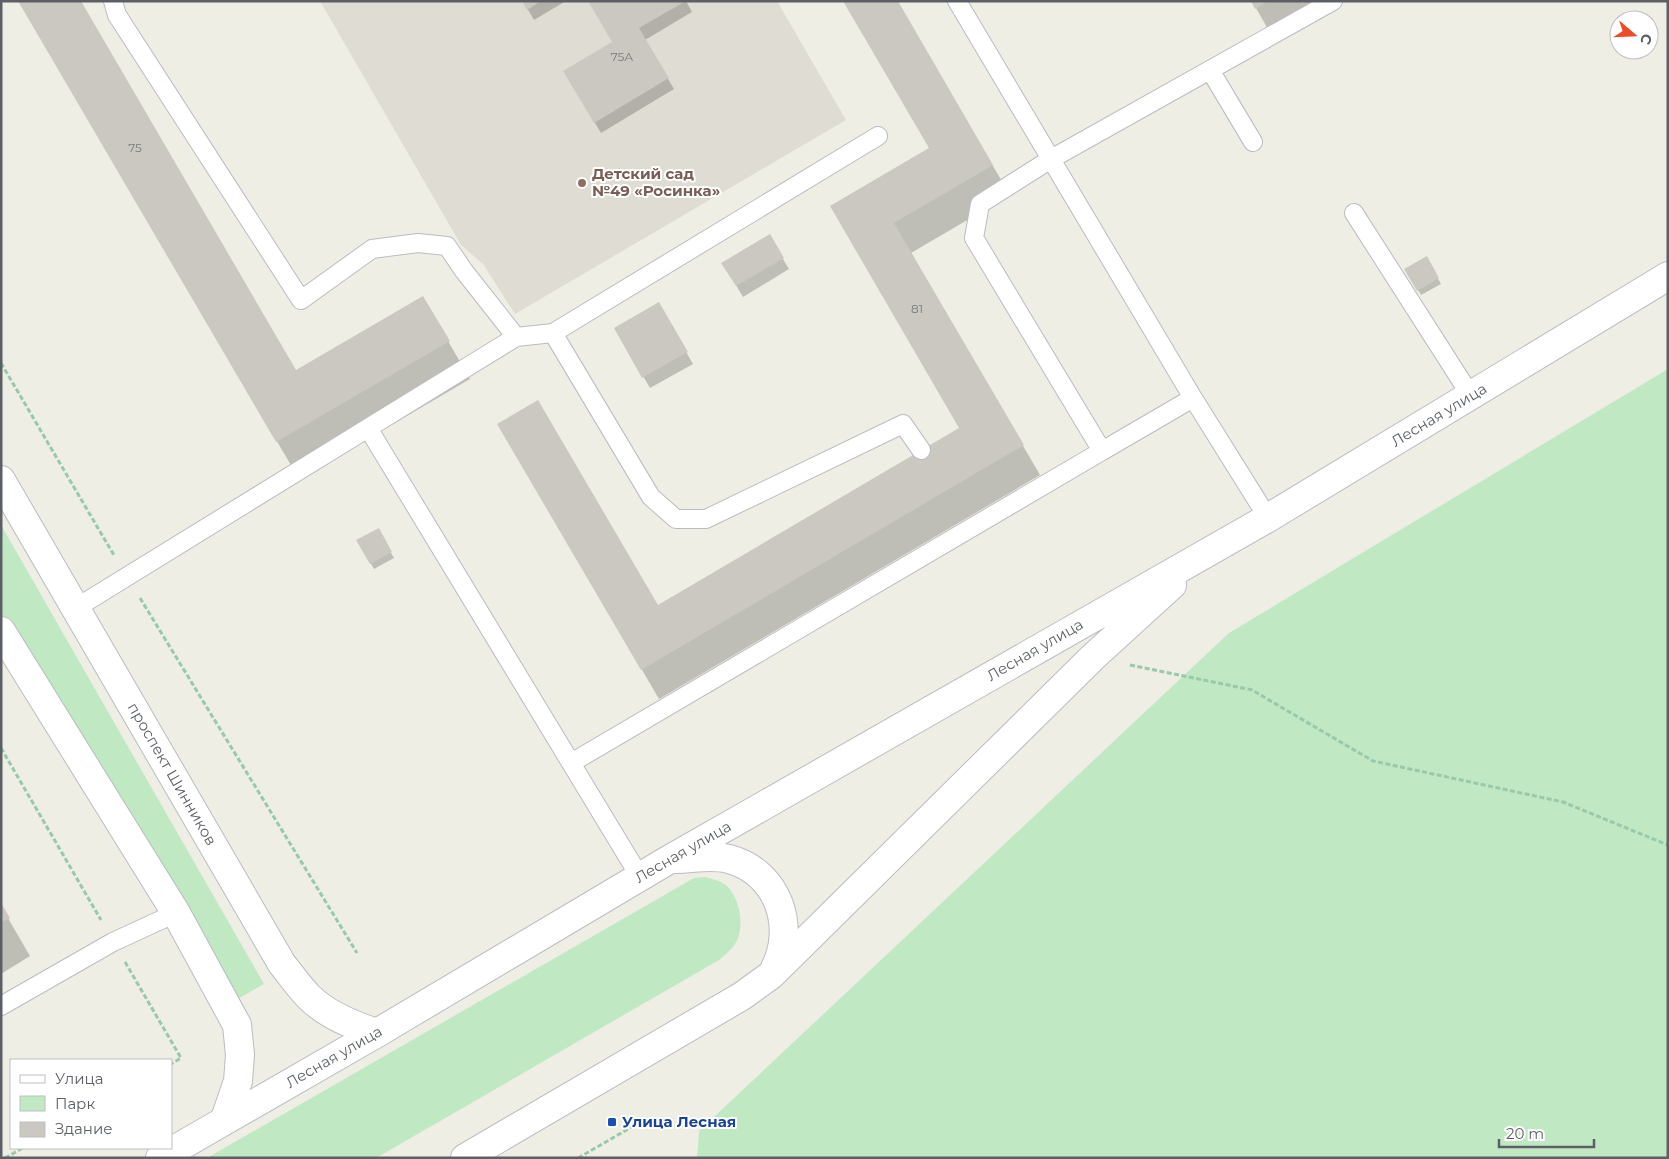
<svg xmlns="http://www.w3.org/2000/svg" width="1669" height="1159" font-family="Montserrat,sans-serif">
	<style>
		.education { fill: #dfddd3 }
		.green { fill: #c0e8c3 }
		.shadow { fill: #0003 }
		.building { fill: #cac8c1 }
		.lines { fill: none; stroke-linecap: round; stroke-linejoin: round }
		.service-casing { stroke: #b9bcc1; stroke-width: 20 }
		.tertiary-casing { stroke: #b9bcc1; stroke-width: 30 }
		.secondary-casing { stroke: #babdc3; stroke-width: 30 }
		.path { stroke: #98c9aa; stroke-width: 3; stroke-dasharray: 5 2.5; stroke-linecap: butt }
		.service { stroke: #fff; stroke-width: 18 }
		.tertiary { stroke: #fff; stroke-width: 28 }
		.secondary { stroke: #fff; stroke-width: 28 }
		.education-dot { fill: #8d6e63; stroke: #fff; stroke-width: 2 }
		.transit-dot { fill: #1a4fb4; stroke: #fff; stroke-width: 2 }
		.labels { text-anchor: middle; stroke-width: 4; stroke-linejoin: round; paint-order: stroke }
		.number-label { font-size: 12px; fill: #787a7d }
		.education-label { font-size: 15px; font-weight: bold; fill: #785e54; stroke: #fff; text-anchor: start }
		.street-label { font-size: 15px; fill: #5c6066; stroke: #fff }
		.transit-label { font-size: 15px; font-weight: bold; fill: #164399; stroke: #fff; text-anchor: start }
	</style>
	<rect width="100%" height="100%" fill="#efeee4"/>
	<path class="education" d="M320,1H777L846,120L515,314L483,264L461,245Z"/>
	<path class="green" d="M1668,369V1158H697L699,1131L1229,633Z
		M1,525L264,984L222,1008L1,623Z
		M705,877C713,879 721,881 727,886C741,900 746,931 733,947C729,952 723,956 719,960L376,1158H207L694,878Z"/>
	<path class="shadow" d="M20,1L296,372L448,341L470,379L299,479Z
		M523,1H566L534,20Z
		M589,1H686L692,12L645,40L674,89L601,133L565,72L614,42Z
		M896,1L1010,195L911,253L1040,475L659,699L499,424L657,606L961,429L831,206L930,148Z
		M1252,1H1335L1273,38Z
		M769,236L789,269L743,297L723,263Z
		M1426,258L1441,284L1421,295L1406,270Z
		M659,304L693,364L650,388L615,329Z
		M378,530L394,558L374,569L358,541Z
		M1,906L30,956L1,974Z"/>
	<path class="building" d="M18,1H81L296,370L423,296L450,341L276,442Z
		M522,1H541L527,10Z
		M588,1H686L639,28L669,78L594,123L563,71L612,42Z
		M843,1H898L993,165L894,223L1024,445L641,670L497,424L538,400L658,605L959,428L830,206L929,148Z
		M1251,1H1268L1255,9Z
		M770,234L784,258L736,286L721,263Z
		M1427,256L1439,278L1417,291L1404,269Z
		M659,302L688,352L642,378L614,328Z
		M379,528L392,552L370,564L356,540Z
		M1,903L10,918L1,923Z"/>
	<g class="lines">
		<defs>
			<path id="service" d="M113,1L117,15L301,300L372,249L418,243L447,246L464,271L516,337
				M957,1L1193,398L1268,518
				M1210,70L1253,142
				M1354,213L1471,396
				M553,333L878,136
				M1102,451L1193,398
				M76,608L368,428
				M571,763L1102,451L974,238L980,204L1051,159L1333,1
				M640,877L368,428L516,337L553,333L651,497L676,519H706L903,424L921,450
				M1,1006L113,942L176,913"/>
			<path id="tertiary" d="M1,480L282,964C291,975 299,987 309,997C327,1015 352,1025 377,1033
				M1,631L176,913L237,1025L240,1055L238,1081L225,1119"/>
			<path id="secondary" d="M676,859C694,859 711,854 729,859C778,872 797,927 774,970
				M160,1158L377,1033L670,859L1268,518L1668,276
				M465,1158L742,996L771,975L1092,658L1172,585"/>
		</defs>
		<use href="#service" class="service-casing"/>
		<use href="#tertiary" class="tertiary-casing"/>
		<use href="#secondary" class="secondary-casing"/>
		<path class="path" d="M1,363L115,557
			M140,598L357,953
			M1130,665L1252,690L1373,761L1563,802L1668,845
			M1,748L101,920
			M125,962L181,1058L171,1064
			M5,1158L23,1148
			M578,1158L649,1117"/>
		<use href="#service" class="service"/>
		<use href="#tertiary" class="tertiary"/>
		<use href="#secondary" class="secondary"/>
	</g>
	<circle class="education-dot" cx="582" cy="183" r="5"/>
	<rect class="transit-dot" x="607" y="1117" width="10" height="10" rx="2.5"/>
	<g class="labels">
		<g class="number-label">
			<text x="622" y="61">75А</text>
			<text x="135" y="152">75</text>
			<text x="917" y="313">81</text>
		</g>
		<g class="education-label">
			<text x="592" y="179">Детский сад<tspan x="592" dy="17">№49 «Росинка»</tspan></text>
		</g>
		<g class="street-label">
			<text transform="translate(1439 415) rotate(-31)" y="5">Лесная улица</text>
			<text transform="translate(1035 650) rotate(-30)" y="5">Лесная улица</text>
			<text transform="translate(172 774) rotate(60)" y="5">проспект Шинников</text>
			<text transform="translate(683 852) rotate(-30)" y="5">Лесная улица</text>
			<text transform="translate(334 1057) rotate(-30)" y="5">Лесная улица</text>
		</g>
		<g class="transit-label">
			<text x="622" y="1127">Улица Лесная</text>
		</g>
	</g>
	<rect width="1669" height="1159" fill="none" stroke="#5c6066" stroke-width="5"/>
	<rect x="10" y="1059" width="162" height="90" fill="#ffffff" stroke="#bebfc2"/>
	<rect x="20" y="1075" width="25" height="8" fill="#ffffff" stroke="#bebfc2"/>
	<text x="55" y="1084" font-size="15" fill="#5c6066">Улица</text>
	<rect x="20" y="1096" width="25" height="15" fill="#c0e8c3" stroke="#bebfc2"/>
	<text x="55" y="1109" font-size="15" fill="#5c6066">Парк</text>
	<rect x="20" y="1122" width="25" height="15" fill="#cac8c1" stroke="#bebfc2"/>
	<text x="55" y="1134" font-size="15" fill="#5c6066">Здание</text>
	<g transform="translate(1634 35) rotate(109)"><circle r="24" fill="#ffffff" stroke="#bebfc2"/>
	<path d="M0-4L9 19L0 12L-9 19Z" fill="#f0482a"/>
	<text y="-8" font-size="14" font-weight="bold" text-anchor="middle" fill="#5c6066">С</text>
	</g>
	<path d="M1499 1139v8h95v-8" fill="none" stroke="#5c6066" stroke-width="2.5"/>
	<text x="1506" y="1139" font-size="15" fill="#5c6066" stroke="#ffffff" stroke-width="4" paint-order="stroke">20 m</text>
</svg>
